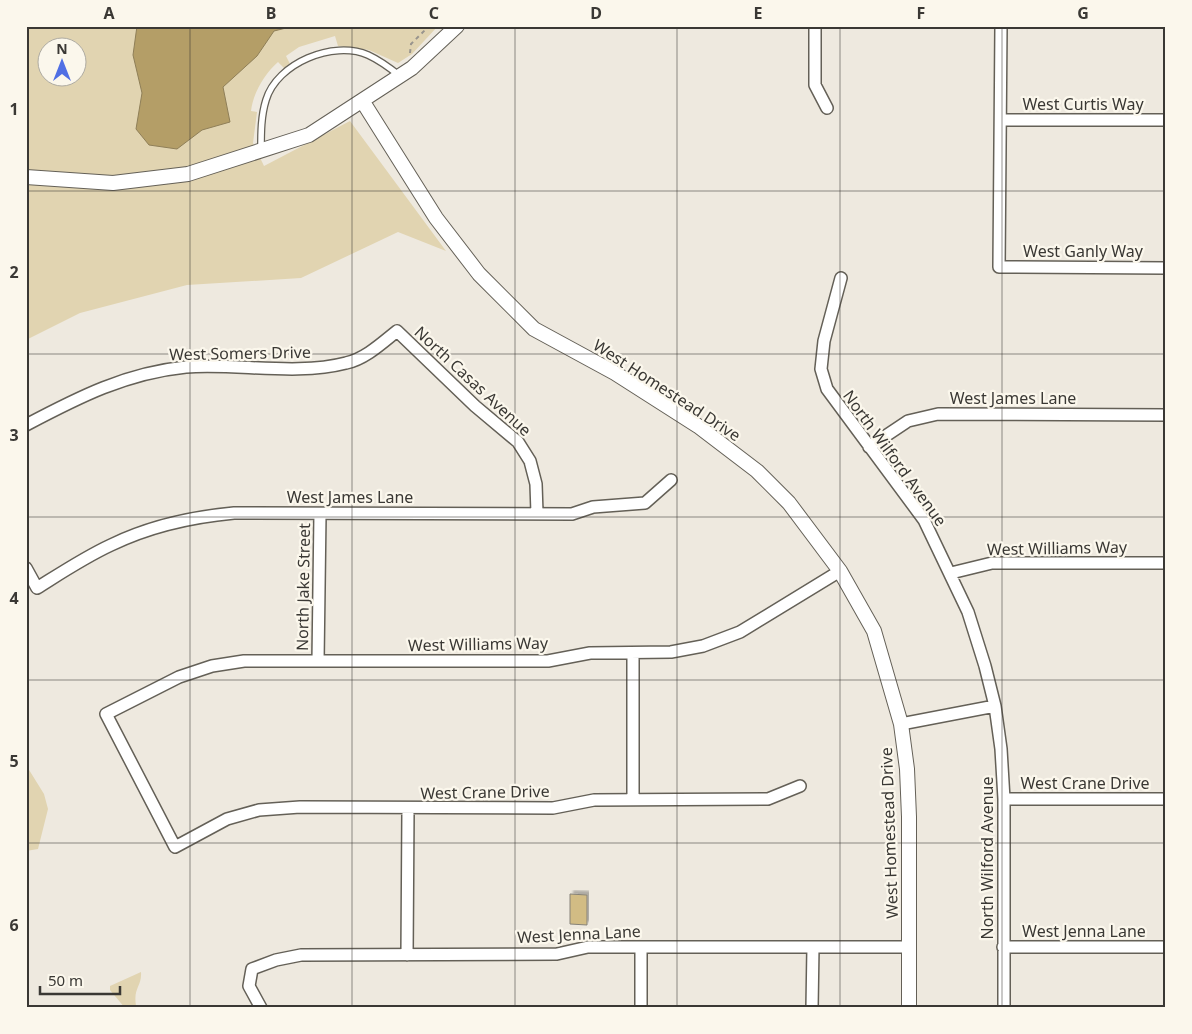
<svg xmlns="http://www.w3.org/2000/svg" width="1192" height="1034" font-family="'Noto Sans',sans-serif">
	<style>
		.green { fill: #e1d4b1; fill-rule: evenodd }
		.water { fill: #b49e67; stroke: #8f7f58 }
		.building { fill: #d2bc84; stroke: #868278; filter: url(#shadow) }
		.lines { fill: none; stroke-linecap: round; stroke-linejoin: round }
		.service-casing { stroke: #646057; stroke-width: 8 }
		.minor-casing { stroke: #646057; stroke-width: 14 }
		.tertiary-casing { stroke: #646057; stroke-width: 16 }
		.path { stroke: #98948d; stroke-width: 2; stroke-dasharray: 4 4; stroke-linecap: butt }
		.service { stroke: #fff; stroke-width: 5.5 }
		.minor { stroke: #fff; stroke-width: 11 }
		.tertiary { stroke: #fff; stroke-width: 14 }
		.grid { fill: none; stroke: #3a3834; stroke-width: 1; stroke-opacity: 0.55 }
		.labels { text-anchor: middle; stroke-width: 4.5; stroke-linejoin: round; paint-order: stroke }
		.street-label { font-size: 16px; fill: #3a3834; stroke: #fbf7ec }
		.neatline { fill: none; stroke: #3a3834; stroke-width: 2 }
		.grid-label { font-size: 16px; text-anchor: middle; font-weight: bold; fill: #3a3834 }
	</style>
	<defs>
		<filter id="shadow"><feDropShadow dx="3.5" dy="-3.5" stdDeviation="1" flood-color="#0004"/></filter>
	</defs>
	<rect width="100%" height="100%" fill="#eee9df"/>
	<path class="green" d="M26,26H438L412,54L398,63L369,50L338,46L335,36L299,47L286,56L290,64L284,68L278,62C265,73 253,93 251,111L257,112L253,143L264,166L350,121L446,251L398,232L301,278L187,285L80,313L26,340ZM48,48H78V78H48Z
		M26,765L44,794L48,809L38,849L26,851Z
		M141,972C142,987 133,987 136,1006L125,1008L110,990V986Z"/>
	<path class="water" d="M137,26H294L274,31L257,56L223,87L230,122L202,130L177,149L149,145L136,129L142,93L133,55Z"/>
	<path class="building" d="M570,894L587,895V925L570,924Z"/>
	<g class="lines">
		<defs>
			<path id="service" d="M261,149C261,133 261,116 266,100C277,63 333,40 368,55C379,60 390,68 400,76"/>
			<path id="minor" d="M815,26V85L827,108
				M1001,26L999,267L1166,268
				M1001,120H1166
				M841,278L824,341L821,369L827,389L924,520L968,612L985,666L995,706L1001,749L1004,799V1008
				M26,425C79,397 126,373 186,367C237,363 296,376 346,363C365,359 382,343 397,331L475,406L518,442L530,461L536,484L537,513
				M869,447L908,421L938,414L1166,415
				M26,568L37,588C61,573 85,557 111,545C150,526 191,517 234,513L572,514L593,507L645,503L671,480
				M951,573L992,563H1166
				M633,653V800
				M318,661L320,514
				M901,724L995,706
				M800,786L768,799L594,800L553,808L300,807L259,810L227,819L175,847L106,714L179,677L212,666L244,661H548L590,653L671,652L703,646L740,632L840,571
				M1004,799H1166
				M641,947V1008
				M1003,947H1166
				M407,955L408,809
				M261,1008L249,986L252,969L276,960L301,955L557,954L588,947H909
				M812,1008L813,947"/>
			<path id="tertiary" d="M363,102L436,218L479,274L534,329L615,373L698,426L757,471L789,503L840,571L874,631L901,724L907,769L909,817V1008
				M26,177L113,183L188,174L309,135L412,68L457,26"/>
		</defs>
		<use href="#service" class="service-casing"/>
		<use href="#minor" class="minor-casing"/>
		<use href="#tertiary" class="tertiary-casing"/>
		<path class="path" d="M410,53L411,44L429,26"/>
		<use href="#service" class="service"/>
		<use href="#minor" class="minor"/>
		<use href="#tertiary" class="tertiary"/>
	</g>
	<path class="grid" d="M190,26V1008M352,26V1008M515,26V1008M677,26V1008M840,26V1008M1002,26V1008M26,191H1166M26,354H1166M26,517H1166M26,680H1166M26,843H1166"/>
	<g class="labels">
		<g class="street-label">
			<text x="1083" y="110">West Curtis Way</text>
			<text x="1083" y="257">West Ganly Way</text>
			<text transform="translate(240 353) rotate(-1)" y="6">West Somers Drive</text>
			<text transform="translate(473 381) rotate(43)" y="6">North Casas Avenue</text>
			<text transform="translate(667 390) rotate(33)" y="6">West Homestead Drive</text>
			<text x="1013" y="404">West James Lane</text>
			<text transform="translate(895 458) rotate(54)" y="6">North Wilford Avenue</text>
			<text x="350" y="503">West James Lane</text>
			<text transform="translate(1057 548) rotate(-1)" y="6">West Williams Way</text>
			<text transform="translate(303 587) rotate(-89)" y="6">North Jake Street</text>
			<text transform="translate(478 644) rotate(-1)" y="6">West Williams Way</text>
			<text x="1085" y="789">West Crane Drive</text>
			<text transform="translate(485 792) rotate(-1)" y="6">West Crane Drive</text>
			<text transform="translate(889 833) rotate(-92)" y="6">West Homestead Drive</text>
			<text transform="translate(987 858) rotate(-90)" y="6">North Wilford Avenue</text>
			<text x="1084" y="937">West Jenna Lane</text>
			<text transform="translate(579 934) rotate(-3)" y="6">West Jenna Lane</text>
		</g>
	</g>
	<rect width="1192" height="1034" fill="none" stroke="#fbf7ec" stroke-width="55"/>
	<g transform="translate(62 62)"><circle r="24" fill="#fbf7ec" stroke="#aeaba2"/>
	<path d="M0-4L9 19L0 12L-9 19Z" fill="#506fe4"/>
	<text y="-8" font-size="14" font-weight="bold" text-anchor="middle" fill="#3a3834">N</text>
	</g>
	<path d="M40 986v8h80v-8" fill="none" stroke="#3a3834" stroke-width="2.5"/>
	<text x="48" y="986" font-size="15" fill="#3a3834" stroke="#fbf7ec" stroke-width="4" paint-order="stroke">50 m</text>
	<rect x="28" y="28" width="1136" height="978" class="neatline"/>
	<g class="grid-label">
		<text x="109" y="19">A</text>
		<text x="271" y="19">B</text>
		<text x="434" y="19">C</text>
		<text x="596" y="19">D</text>
		<text x="758" y="19">E</text>
		<text x="921" y="19">F</text>
		<text x="1083" y="19">G</text>
		<text x="14" y="115">1</text>
		<text x="14" y="278">2</text>
		<text x="14" y="441">3</text>
		<text x="14" y="604">4</text>
		<text x="14" y="767">5</text>
		<text x="14" y="931">6</text>
	</g>
</svg>
